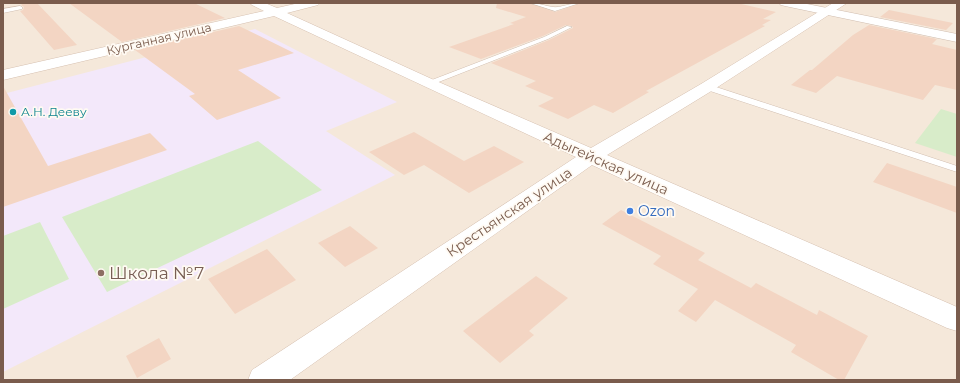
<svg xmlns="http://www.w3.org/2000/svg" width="960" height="383" font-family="Montserrat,sans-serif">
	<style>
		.residential { fill: #f5e8da }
		.education { fill: #f3e8fa }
		.green { fill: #d8ecc9 }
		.building { fill: #f3d5c3 }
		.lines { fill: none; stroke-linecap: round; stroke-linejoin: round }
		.lane-casing { stroke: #d1beb0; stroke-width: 1 }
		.street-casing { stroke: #d1beb0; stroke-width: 1 }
		.secondary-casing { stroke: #d6c0b0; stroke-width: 1 }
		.lane { fill: #fff; fill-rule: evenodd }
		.street { fill: #fff; fill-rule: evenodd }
		.secondary { fill: #fff; fill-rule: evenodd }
		.culture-dot { fill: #0f9aa8; stroke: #fffaf3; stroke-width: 1.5 }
		.shop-dot { fill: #3f7fe0; stroke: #fffaf3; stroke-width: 1.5 }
		.education-dot { fill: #8d6e63; stroke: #fffaf3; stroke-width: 1.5 }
		.labels { text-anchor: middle; stroke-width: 3.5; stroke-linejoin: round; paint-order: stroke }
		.far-street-label { font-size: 12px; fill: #7a5c4d; stroke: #fffaf3 }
		.far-culture-label { font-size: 12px; fill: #0d838f; stroke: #fffaf3; text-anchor: start }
		.street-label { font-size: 14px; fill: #7a5c4d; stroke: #fffaf3 }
		.shop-label { font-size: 14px; fill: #366cbe; stroke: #fffaf3; text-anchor: start }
		.near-education-label { font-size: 17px; fill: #785e54; stroke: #fffaf3; text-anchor: start }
	</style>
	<rect width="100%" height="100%" fill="#fdf6ec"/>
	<path class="residential" d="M3,3H957V380H3Z"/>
	<path class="education" d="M255,29L397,102L326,131L395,175L3,372V94Z"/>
	<path class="green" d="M941,109L957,114V157L915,143Z
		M258,141L322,190L107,292L62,217Z
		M40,222L69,279L3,309V236Z"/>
	<path class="building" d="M23,3H37L77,45L54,50L20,11L23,10L24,7L21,5Z
		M69,3H194L225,18L122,42Z
		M497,3H529L555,12L581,3H737L776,12L763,19L771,20L762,25L765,26L646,91L649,92L613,113L594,105L568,119L538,106L554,98L525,86L536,81L491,63L549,40L573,28L572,26L566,25L543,36L481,59L449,47L514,24L510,23L526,17L496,8Z
		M889,10L953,23L946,30L880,17Z
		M869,25L937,39L932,44L957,50V90L935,85L923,100L837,76L816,93L791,85L810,70H812L853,35Z
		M239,26L294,53L238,70L281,98L217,120L189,96L195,94L135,50Z
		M3,86L48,166L150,133L167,150L3,207Z
		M414,132L464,161L494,146L524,162L469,193L424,165L404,175L369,152Z
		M887,163L957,187V213L873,182Z
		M621,210L705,253L698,260L751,288L756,283L817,315L819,310L868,336L844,380H839L791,352L796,345L715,300L696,322L678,311L698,289L653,264L661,256L602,224Z
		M350,226L378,248L345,267L318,243Z
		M267,249L296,280L235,314L208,279Z
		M536,276L568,298L529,331L534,335L500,363L463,331Z
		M159,338L171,359L137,378L126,356Z"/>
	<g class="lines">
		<defs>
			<path id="lane" d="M530,3C539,3 545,6 553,7C560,8 571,3 580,3L555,11Z
				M20,6L22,7V9L3,13V9Z
				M567,26L572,27L548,39L431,85H425L424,83L544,37Z
				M704,85H710L957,166V172L704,89Z"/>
			<path id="street" d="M779,3H802L957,34V42L785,6L781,5Z"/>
			<path id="secondary" d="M250,3H265L277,8L299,3H320L318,5L287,13L434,80L591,148L701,84L833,3H847L713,90L607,155L957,307V331L947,328L592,165L290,380H248L252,370L576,157L274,16L3,80V70L264,11L252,5Z"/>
		</defs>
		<use href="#lane" class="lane-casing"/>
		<use href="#street" class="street-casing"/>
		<use href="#secondary" class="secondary-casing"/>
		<use href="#lane" class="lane"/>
		<use href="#street" class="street"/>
		<use href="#secondary" class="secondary"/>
	</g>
	<circle class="culture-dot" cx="13" cy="112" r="4"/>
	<circle class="shop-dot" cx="630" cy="211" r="4"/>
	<circle class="education-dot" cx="101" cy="273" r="4"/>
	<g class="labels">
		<g class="far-street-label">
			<text transform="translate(159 39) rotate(-13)" y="4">Курганная улица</text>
		</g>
		<g class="far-culture-label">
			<text x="21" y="116">А.Н. Дееву</text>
		</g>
		<g class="street-label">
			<text transform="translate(606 163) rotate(24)" y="5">Адыгейская улица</text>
			<text transform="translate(509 212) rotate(-34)" y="5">Крестьянская улица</text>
		</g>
		<g class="shop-label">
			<text x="638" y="216">Ozon</text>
		</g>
		<g class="near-education-label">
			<text x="109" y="279">Школа №7</text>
		</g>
	</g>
	<rect width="960" height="383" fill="none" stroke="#7a5c4d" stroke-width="8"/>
</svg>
